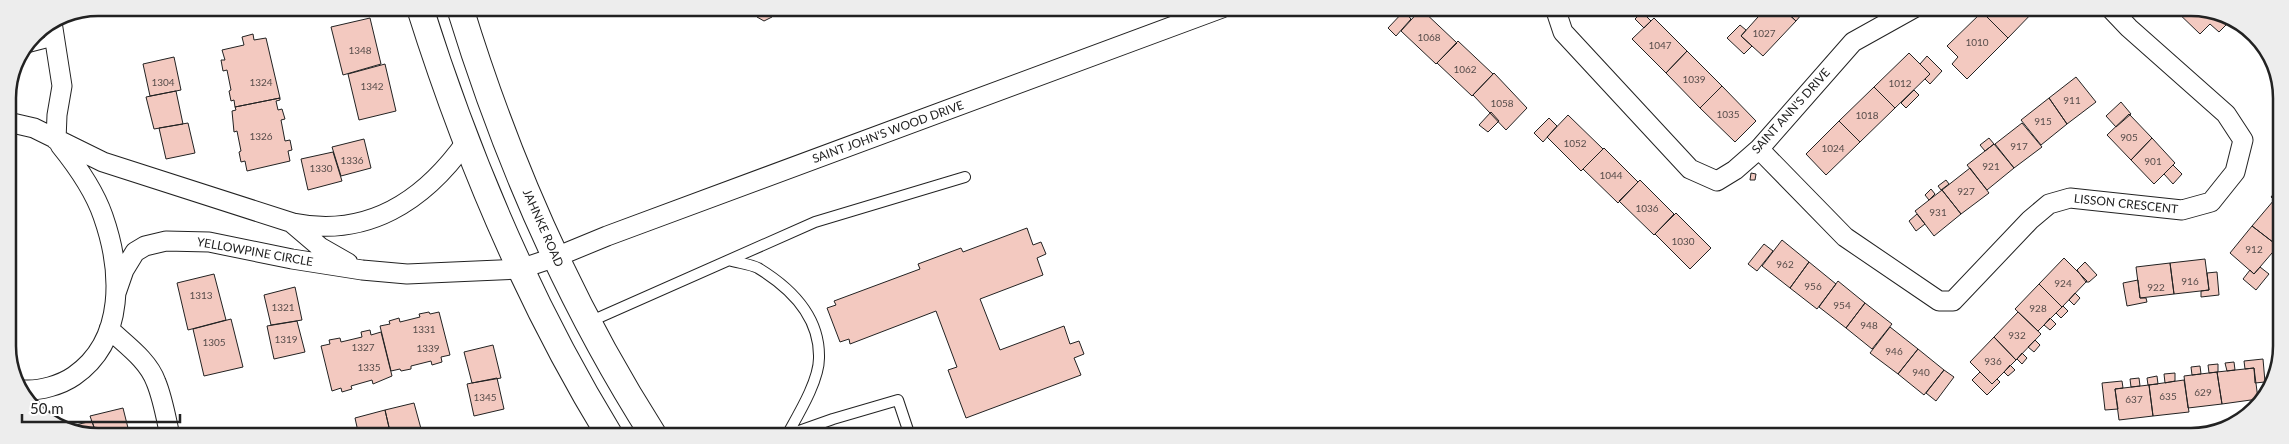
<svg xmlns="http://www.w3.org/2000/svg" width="2289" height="444" font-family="Lato,sans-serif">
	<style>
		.building { fill: #f3c9c0; stroke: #222 }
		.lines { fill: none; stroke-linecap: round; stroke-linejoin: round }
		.lane-casing { stroke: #222; stroke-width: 12 }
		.street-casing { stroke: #222; stroke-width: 21 }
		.secondary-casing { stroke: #222; stroke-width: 28 }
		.lane { stroke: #fff; stroke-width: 10 }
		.street { stroke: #fff; stroke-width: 19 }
		.secondary { stroke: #fff; stroke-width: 26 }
		.labels { text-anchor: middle; stroke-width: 4; stroke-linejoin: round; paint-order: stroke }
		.number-label { font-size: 10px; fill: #564c4a }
		.street-label { font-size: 12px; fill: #222; stroke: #fff }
		.rim { fill: none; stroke: #222; stroke-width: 2.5 }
	</style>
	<rect width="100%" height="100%" fill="#fff"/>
	<path class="building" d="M259,8H290L261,15Z
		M755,8H774L775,10L772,17L764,21L757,17Z
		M1766,8H1782L1796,21L1763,56L1741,36Z
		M1782,8H1807L1796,21Z
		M1985,8H2037L2008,38L1982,12Z
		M2173,8H2203L2230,21L2219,32L2210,24L2200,34Z
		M1421,9L1457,43L1436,64L1401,31Z
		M1404,11L1411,19L1396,36L1388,28Z
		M1642,12L1651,21L1644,28L1635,19Z
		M1982,12L2008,38L1967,79L1952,64L1958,57L1947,46Z
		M370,18L381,64L343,75L331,27Z
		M1654,18L1687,51L1666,73L1632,39Z
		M1740,25L1746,30L1741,36L1752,46L1744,54L1727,38Z
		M253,34L254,40L266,38L280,98L235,107L234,100L231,101L229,91L231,90L227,70L223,71L221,60H225L222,50L244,45L242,37Z
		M1458,41L1493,74L1472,96L1437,63Z
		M1687,51L1722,86L1700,108L1666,73Z
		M1909,53L1930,74L1895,108L1874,87Z
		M1927,56L1942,71L1930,84L1925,79L1930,74L1920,64Z
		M174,57L181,90L150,96L143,64Z
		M385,64L396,111L359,120L348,74Z
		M1494,73L1527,108L1506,130L1473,95Z
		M2076,77L2096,102L2067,124L2049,98Z
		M1722,86L1756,121L1735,142L1700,108Z
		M1874,87L1895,108L1860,142L1839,121Z
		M1914,90L1919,95L1906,108L1901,103Z
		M176,91L183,124L154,129L146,97Z
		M280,98V100L276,101L278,110L282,109L285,119L281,120L285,141L290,140L292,150L288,151L290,161L247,171L245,161L241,162L239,152L241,151L237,131L234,132L232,111L236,110L235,107Z
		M2049,98L2067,124L2041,145L2021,120Z
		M2121,102L2131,114L2116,127L2106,116Z
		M1491,112L1499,121L1488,132L1479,125Z
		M2129,114L2152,138L2131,160L2107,135Z
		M1568,115L1603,149L1581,171L1547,137Z
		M1549,118L1557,126L1543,142L1534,133Z
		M1839,121L1860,142L1826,175L1806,154Z
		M188,123L195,153L166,159L159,128Z
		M2022,123L2042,147L2014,168L1995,144Z
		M1989,138L1994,144L1985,151L1980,145Z
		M2152,138L2175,163L2154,184L2131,160Z
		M364,139L371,168L341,176L332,147Z
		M1994,144L2014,168L1987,190L1967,165Z
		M1604,148L1638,182L1618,203L1583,169Z
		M333,152L342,181L308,190L301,159Z
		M2173,165L2182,174L2173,184L2164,174Z
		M1970,168L1989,193L1961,214L1942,190Z
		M1751,173L1756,174L1755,180H1750Z
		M1640,180L1674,214L1654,235L1619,201Z
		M1946,180L1949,184L1941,190L1938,186Z
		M2280,186V204L2271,197Z
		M1931,189L1935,194L1929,200L1925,195Z
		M1942,190L1961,214L1934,236L1915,211Z
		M2274,200L2280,204V243L2278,246L2252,226Z
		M1676,213L1711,248L1690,269L1655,234Z
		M1917,214L1925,224L1916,231L1909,221Z
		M2252,226L2278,246L2254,274L2230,253Z
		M1027,228L1033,245L1041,242L1046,254L1037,258L1043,275L980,299L1000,350L1064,326L1070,344L1079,341L1084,354L1074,358L1081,375L966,418L948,370L957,367L936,311L850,344L849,339L840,342L827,308L836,305L834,301L920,269L918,264L961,248L963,252Z
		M1782,240L1809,262L1790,288L1762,266Z
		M1764,244L1773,251L1757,271L1748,264Z
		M2064,258L2087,281L2062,307L2039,284Z
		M2205,259L2209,290L2174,294L2170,263Z
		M1809,262L1836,284L1817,309L1790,288Z
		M2085,262L2097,275L2089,282H2086L2077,270Z
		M2170,263L2174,294L2140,298L2136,267Z
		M2260,267L2269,274L2256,290L2243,279L2250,270L2254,274Z
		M2217,272L2219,295L2201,297V291L2209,290L2207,273Z
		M214,274L226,320L188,330L177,283Z
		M2138,280L2140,298H2146L2147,302L2127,306L2123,283Z
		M1838,281L1865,303L1846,328L1819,307Z
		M2039,284L2062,307L2038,331L2015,309Z
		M295,287L302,320L271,325L264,295Z
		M2075,293L2080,298L2074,305L2069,300Z
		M1865,303L1892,324L1872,349L1846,328Z
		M2063,306L2068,311L2061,318L2056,313Z
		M429,312L430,314L439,312L450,355L441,357L442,362L432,365L431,361L411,366V369L401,371L400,369L391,371L380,326L390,324L389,321L399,318L400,322L420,317L419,314Z
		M2018,312L2041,334L2016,360L1994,337Z
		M2050,318L2056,324L2050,330L2044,325Z
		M231,319L243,367L204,376L193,329Z
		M297,321L305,352L274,359L267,326Z
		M1890,327L1918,349L1898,374L1870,353Z
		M370,330L371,335L381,332L392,376L373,384L372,380L351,386L352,389L342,392L341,388L332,391L321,346L330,344L329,340L340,338L341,342L362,337L361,332Z
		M1994,337L2016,360L1992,384L1970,362Z
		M2035,340L2040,345L2034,352L2028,347Z
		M493,345L501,378L472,383L464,352Z
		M1918,349L1944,370L1924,395L1898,374Z
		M2022,353L2027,358L2022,364L2017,359Z
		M2263,359L2265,382L2255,383L2254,368L2245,369L2244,361Z
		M2234,362L2235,370L2227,371L2225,363Z
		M2218,364V372L2209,373L2208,365Z
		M2010,365L2015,370L2008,376L2004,372Z
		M2200,366L2201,374L2192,375L2191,367Z
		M2254,368L2258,399L2222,404L2217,372Z
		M1944,370L1954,377L1936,401L1926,393Z
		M1980,372L1992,384L1997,379L2000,382L1987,395L1972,380Z
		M2217,372L2222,404L2188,408L2184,376Z
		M2175,373V381L2165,383L2164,374Z
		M2157,376L2158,384L2148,385L2147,378Z
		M497,378L504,409L474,416L467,384Z
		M2139,378L2140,386L2131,387L2130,379Z
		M2184,380L2189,412L2153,416L2149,385Z
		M2122,381L2123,388L2115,389L2118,409L2105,410L2102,383Z
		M2149,385L2153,416L2119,420L2115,389Z
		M414,403L423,436H391L385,410Z
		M123,408L130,436H97L90,416Z
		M385,410L391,436H359L355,418Z
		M92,421L97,436H86L67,427Z
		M480,432L481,436H465Z"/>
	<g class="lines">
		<defs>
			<path id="lane" d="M25,48L56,40
				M729,260C738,263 750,264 758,268C791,288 820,317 819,358C819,381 798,415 787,435
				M589,322L815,222L965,177
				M785,436L833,419L898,400L910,436"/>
			<path id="street" d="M1555,8L1563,32L1690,169L1717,181L1735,170L1759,149L1853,42L1914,8
				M52,22L62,86L57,115L56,140
				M8,122L34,128L103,162L293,223C367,238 424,201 466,142
				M1759,149L1845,237L1939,301H1953L2030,220L2049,204L2070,198L2182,210L2211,202L2235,172L2243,140L2226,114L2129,28L2110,8
				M293,224L320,247L348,263
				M116,293L124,270L135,252L145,246L166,241L209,242L292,259L362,270L407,274L520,269L556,257L607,236L1222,8
				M109,329C126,345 148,360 156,382C163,399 166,418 170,436
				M24,390C40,391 61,385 74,376C126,340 122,270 103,216C94,190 77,166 60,145"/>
			<path id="secondary" d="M420,8C467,157 528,302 610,436
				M460,8C506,158 569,303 654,436"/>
		</defs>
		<use href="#lane" class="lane-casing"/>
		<use href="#street" class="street-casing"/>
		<use href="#secondary" class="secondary-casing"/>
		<use href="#lane" class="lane"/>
		<use href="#street" class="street"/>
		<use href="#secondary" class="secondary"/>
	</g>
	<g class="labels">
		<g class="number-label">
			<text x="1764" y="37">1027</text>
			<text x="1429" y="41">1068</text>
			<text x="1977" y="46">1010</text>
			<text x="1660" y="49">1047</text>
			<text x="360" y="54">1348</text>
			<text x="1465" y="73">1062</text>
			<text x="1694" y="83">1039</text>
			<text x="163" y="86">1304</text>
			<text x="261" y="86">1324</text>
			<text x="1900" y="87">1012</text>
			<text x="372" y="90">1342</text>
			<text x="2072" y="104">911</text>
			<text x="1502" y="107">1058</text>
			<text x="1728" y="118">1035</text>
			<text x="1867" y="119">1018</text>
			<text x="2043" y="125">915</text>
			<text x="261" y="140">1326</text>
			<text x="2129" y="141">905</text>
			<text x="1575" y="147">1052</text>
			<text x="2019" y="150">917</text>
			<text x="1833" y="152">1024</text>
			<text x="352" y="164">1336</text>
			<text x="2153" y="165">901</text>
			<text x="1991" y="170">921</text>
			<text x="321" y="172">1330</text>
			<text x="1611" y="179">1044</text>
			<text x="1966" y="195">927</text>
			<text x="1647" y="212">1036</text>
			<text x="1938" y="216">931</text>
			<text x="1683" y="245">1030</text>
			<text x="2254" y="253">912</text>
			<text x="1785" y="268">962</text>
			<text x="2190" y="285">916</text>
			<text x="2063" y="287">924</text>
			<text x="1813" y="290">956</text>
			<text x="2156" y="291">922</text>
			<text x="201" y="299">1313</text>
			<text x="1842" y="309">954</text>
			<text x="283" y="311">1321</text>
			<text x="2038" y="312">928</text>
			<text x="1869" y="329">948</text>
			<text x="424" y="333">1331</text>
			<text x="2017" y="339">932</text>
			<text x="286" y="343">1319</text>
			<text x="214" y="346">1305</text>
			<text x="363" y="351">1327</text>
			<text x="428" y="352">1339</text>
			<text x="1894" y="355">946</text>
			<text x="1993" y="365">936</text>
			<text x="369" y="371">1335</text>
			<text x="1921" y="376">940</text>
			<text x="2203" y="396">629</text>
			<text x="2168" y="400">635</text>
			<text x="485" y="401">1345</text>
			<text x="2134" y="403">637</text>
		</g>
		<g class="street-label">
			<text transform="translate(1791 111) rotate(-48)" y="4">SAINT ANN'S DRIVE</text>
			<text transform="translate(888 132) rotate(-20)" y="4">SAINT JOHN'S WOOD DRIVE</text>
			<text transform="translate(2126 204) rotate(6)" y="4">LISSON CRESCENT</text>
			<text transform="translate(543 228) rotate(66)" y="4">JAHNKE ROAD</text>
			<text transform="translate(255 252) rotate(10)" y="4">YELLOWPINE CIRCLE</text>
		</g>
	</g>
	<path d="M0 0H2289V444H0ZM98 16H2191A82 82 0 0 1 2273 98V346A82 82 0 0 1 2191 428H98A82 82 0 0 1 16 346V98A82 82 0 0 1 98 16Z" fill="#ededed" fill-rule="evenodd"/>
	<path class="rim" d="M98 16H2191A82 82 0 0 1 2273 98V346A82 82 0 0 1 2191 428H98A82 82 0 0 1 16 346V98A82 82 0 0 1 98 16Z"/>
	<path d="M22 414v8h158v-8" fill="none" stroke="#222222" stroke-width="2.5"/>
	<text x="30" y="414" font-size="15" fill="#222222" stroke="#ffffff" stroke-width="4" paint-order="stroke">50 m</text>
</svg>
